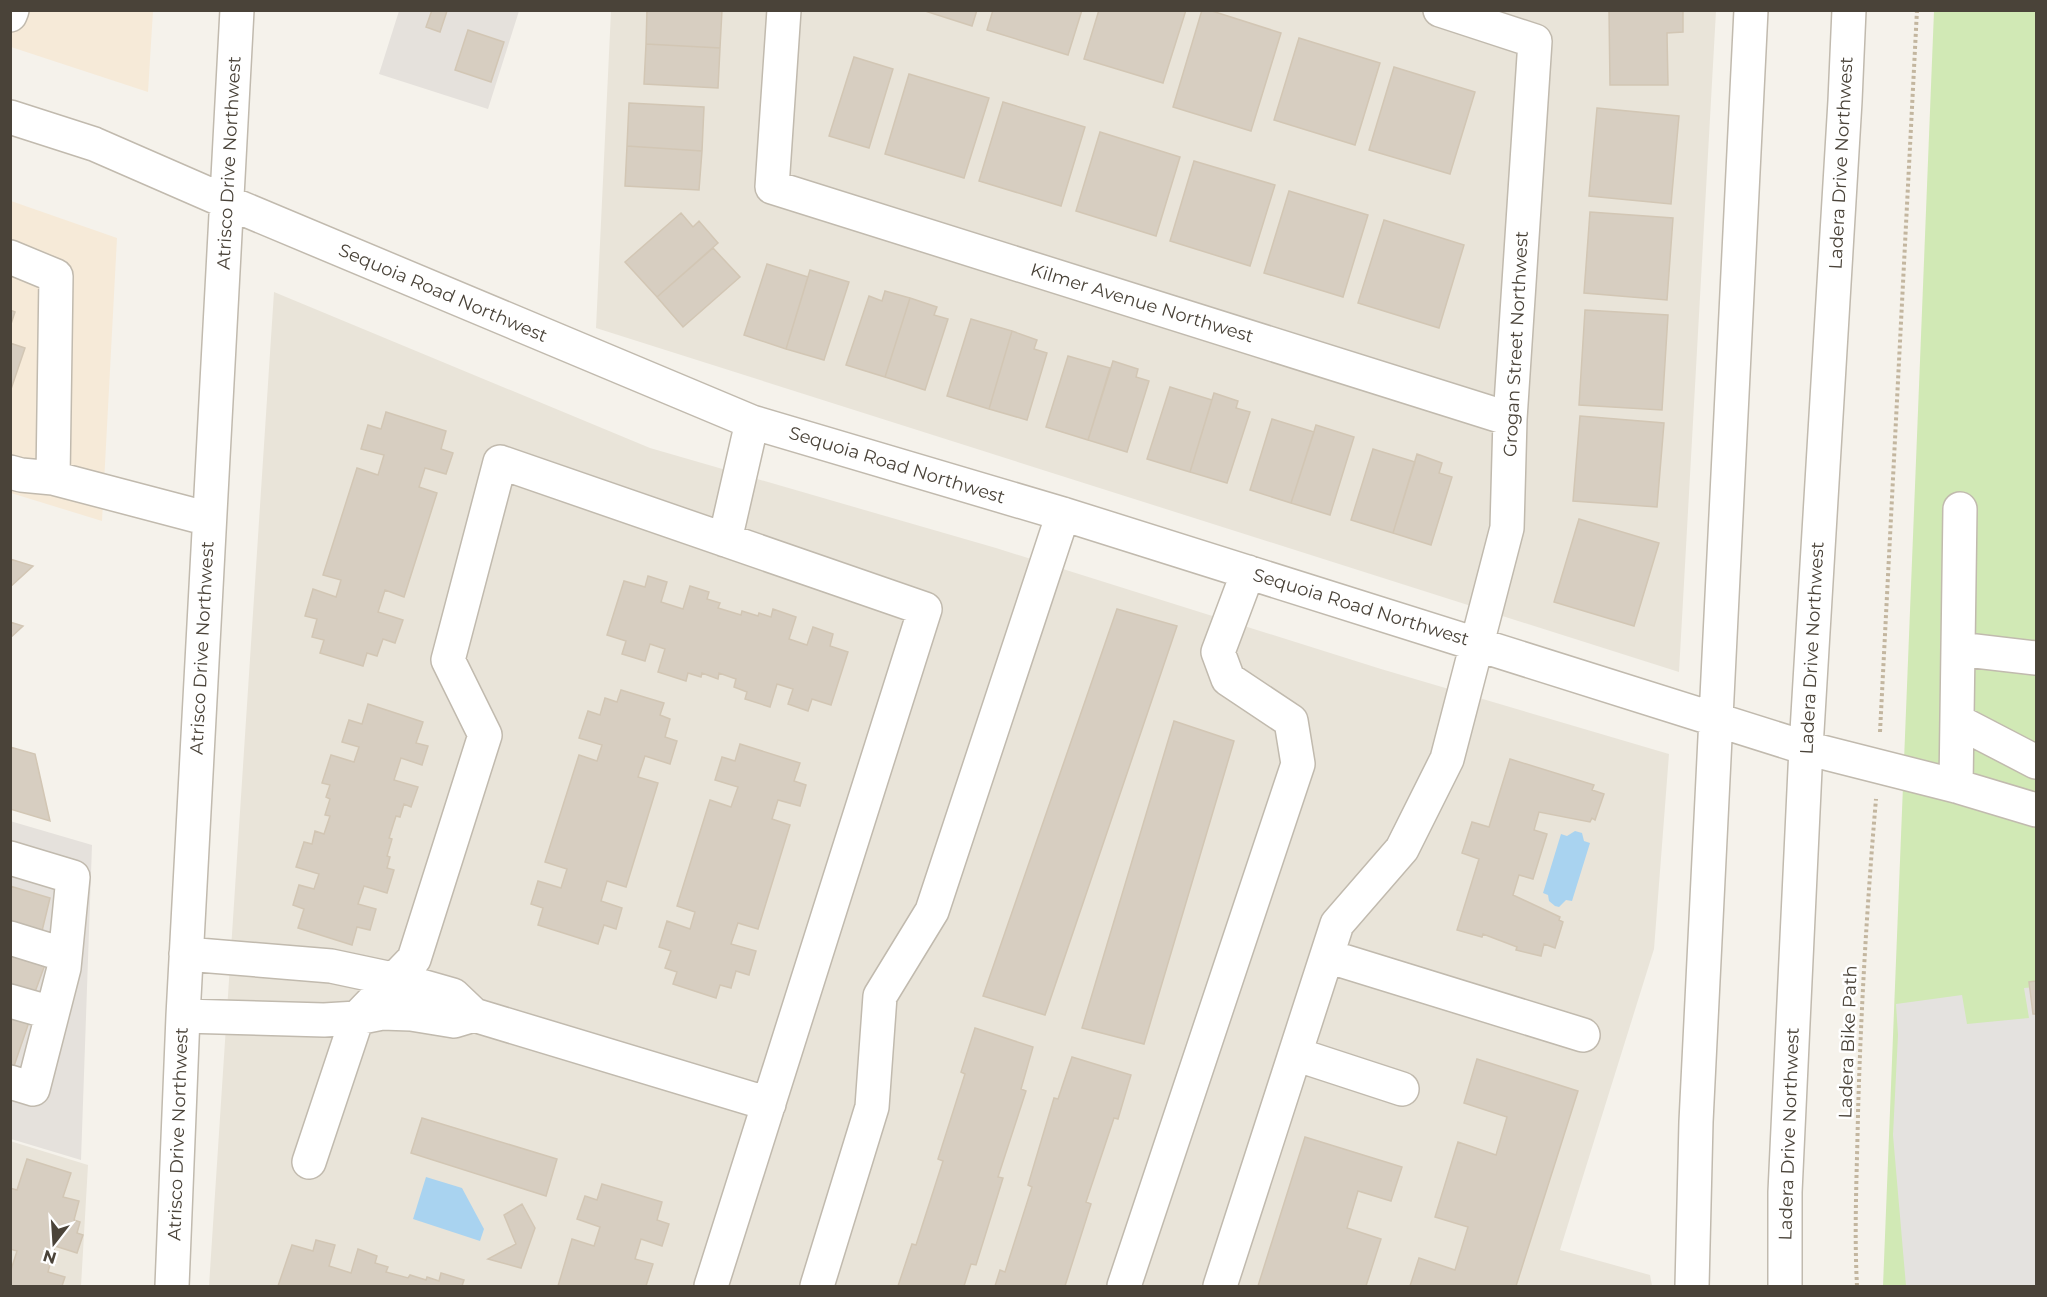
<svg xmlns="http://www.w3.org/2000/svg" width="2047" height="1297" font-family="Montserrat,sans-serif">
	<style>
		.residential { fill: #e9e4d9 }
		.commercial { fill: #f6ead8 }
		.industrial { fill: #e5e1dc }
		.green { fill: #d1e9b5 }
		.parking { fill: #e4e2df }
		.water { fill: #a9d3f0 }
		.building { fill: #d7cec1; stroke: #d2c6b4; stroke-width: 1.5 }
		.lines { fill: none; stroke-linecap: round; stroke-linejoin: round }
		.minor-casing { stroke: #c1baae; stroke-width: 36 }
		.path { stroke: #c3b69f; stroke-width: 4; stroke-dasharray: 3 3; stroke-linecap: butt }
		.minor { stroke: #fff; stroke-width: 33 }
		.labels { text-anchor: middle; stroke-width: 5; stroke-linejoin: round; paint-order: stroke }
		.street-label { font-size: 18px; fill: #4a4339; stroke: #fff }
	</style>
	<rect width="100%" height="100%" fill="#f5f2eb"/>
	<path class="residential" d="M611,11H1716L1679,672L596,328Z
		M274,292L650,448L996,548L1381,669L1669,754L1654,949L1560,1250L1650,1275L1652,1286H209Z
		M10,1141L88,1165L81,1286H11Z"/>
	<path class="commercial" d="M11,11H153L148,92L11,47Z
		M11,201L117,238L102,521L11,493Z"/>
	<path class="industrial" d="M399,11H519L488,109L379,74Z
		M10,821L92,845L81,1160L11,1139Z"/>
	<path class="green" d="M1934,11H2036V1286H1883Z"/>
	<path class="parking" d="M2036,987V1286H1906L1893,1135L1898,1035L1896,1004L1962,995L1967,1024L2029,1018L2024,988Z"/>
	<path class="water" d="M1575,831L1582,833L1584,841L1590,843L1572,901L1566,900L1559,907L1555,906L1549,901L1548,895L1543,893L1561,834L1567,836Z
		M426,1177L462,1188L484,1229L480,1241L413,1219Z"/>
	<path class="building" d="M432,10L447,11L440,32L426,27Z
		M647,10H722L720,48L646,44Z
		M922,10H977L972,26Z
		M993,10H1082L1068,55L987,30Z
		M1099,10H1186L1163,83L1084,59Z
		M1202,10H1209L1281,33L1251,131L1173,107Z
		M1609,10H1683V32L1667,33L1668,85H1610Z
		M468,30L504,42L491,82L455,70Z
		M1299,38L1380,63L1355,145L1274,120Z
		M646,44L720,48L718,88L644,84Z
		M854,57L893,69L869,148L829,136Z
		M1394,67L1475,92L1450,174L1369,150Z
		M909,74L989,98L964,178L885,154Z
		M1003,102L1085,127L1061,206L979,181Z
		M629,103L704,107L702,151L627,146Z
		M1597,108L1679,116L1671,204L1589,196Z
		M1100,132L1180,157L1156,236L1076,211Z
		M627,146L702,151L699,190L625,186Z
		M1194,161L1275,185L1250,266L1170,241Z
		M1289,191L1368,215L1343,297L1264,273Z
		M1590,212L1673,218L1667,300L1584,293Z
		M681,213L693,227L699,221L718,243L657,297L625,262Z
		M1384,220L1464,245L1439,328L1358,303Z
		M713,248L740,277L683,327L657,297Z
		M767,264L808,277L786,349L744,335Z
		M810,270L849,282L824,360L786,349Z
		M885,291L910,298L885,377L846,365L869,296L882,301Z
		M910,298L937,307L934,315L948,319L925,390L885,377Z
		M10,310L15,312L10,327Z
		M1585,310L1668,315L1662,410L1579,405Z
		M971,319L1012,331L989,409L947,396Z
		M1012,331L1037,340L1034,349L1047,353L1027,420L989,409Z
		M10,343L25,348L10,392Z
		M1068,356L1110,368L1088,440L1046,427Z
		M1113,361L1138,369L1136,377L1149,381L1127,452L1088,440Z
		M1170,387L1212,400L1190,472L1147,459Z
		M1214,393L1238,401L1236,408L1250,412L1227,483L1190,472Z
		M386,412L446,431L441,449L453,453L446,474L425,468L419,487L437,493L404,597L385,590L378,612L403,620L395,643L383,639L377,656L367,653L363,666L320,653L324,640L312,637L317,619L305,616L313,589L336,597L341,580L323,575L357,468L378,475L384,455L361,449L368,425L381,429Z
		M1580,416L1664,423L1657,507L1573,501Z
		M1272,419L1314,432L1291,503L1250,490Z
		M1316,425L1354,437L1330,515L1291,503Z
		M1373,449L1415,462L1393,533L1351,520Z
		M1417,454L1442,463L1439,473L1452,477L1431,545L1393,533Z
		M1579,519L1659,543L1634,626L1554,602Z
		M10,559L33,566L10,587Z
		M648,576L667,582L661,602L683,609L690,586L709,592L707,599L720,603L718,608L741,615L742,611L758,616L759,613L771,617L773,609L796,617L789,639L807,645L813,627L833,634L830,646L848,652L831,705L812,699L808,711L788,704L793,689L777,684L770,707L745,699L747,692L734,687L736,679L719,673L718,679L702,673L701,677L688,673L686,681L658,672L665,649L650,644L645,661L622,654L626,641L607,635L624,581L645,587Z
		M1117,609L1177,626L1045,1015L983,996Z
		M10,622L23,626L10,638Z
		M621,690L664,703L660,715L670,719L665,737L677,741L670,764L645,756L638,777L658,783L626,887L607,881L601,901L622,908L616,929L604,925L598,944L538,925L543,908L531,904L538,881L561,888L567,869L545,862L579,755L597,761L602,745L579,738L588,711L600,715L605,698L617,702Z
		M368,704L423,722L416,743L428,746L422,765L401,758L394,780L418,787L411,807L404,804L400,817L396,816L389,838L392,839L387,856L390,857L387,868L394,870L387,893L364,886L358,904L376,909L370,930L357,927L352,945L298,928L304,909L293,905L299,885L314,889L319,874L296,867L304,842L312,844L315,831L324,834L330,816L325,815L330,799L326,797L330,785L322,783L331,755L354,762L359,747L342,742L349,720L362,724Z
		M1174,721L1234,741L1144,1044L1082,1028Z
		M740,744L800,763L794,781L806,785L800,806L778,800L772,819L790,825L758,929L738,923L731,944L756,951L749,975L736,971L731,988L720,985L716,998L673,984L677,972L665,968L671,951L659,947L667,921L690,929L695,912L677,906L710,800L731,807L738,787L715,780L722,757L735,761Z
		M10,747L35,754L50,821L10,809Z
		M1510,759L1594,785L1592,790L1604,794L1595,820L1592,818L1590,822L1539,812L1534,830L1547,834L1533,879L1519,875L1513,895L1560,917L1559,920L1563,922L1555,948L1544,944L1541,956L1516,950L1517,947L1483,934L1482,937L1457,930L1479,859L1462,853L1472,822L1489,827Z
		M10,886L50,898L42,931L10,921Z
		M10,948L47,959L35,992L10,985Z
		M2036,981V1014H2033L2029,982Z
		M10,1016L29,1022L14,1066L10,1065Z
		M975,1028L1033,1047L1021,1089L1026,1091L998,1177L1003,1178L976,1265L971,1264L964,1286H898L912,1244L916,1245L943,1161L938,1159L965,1074L961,1072Z
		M1072,1057L1131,1075L1118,1119L1114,1118L1086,1202L1091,1204L1065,1286H995L1000,1270L1005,1272L1032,1187L1028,1185L1054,1098L1058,1099Z
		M1477,1059L1578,1091L1516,1286H1410L1419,1258L1455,1270L1468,1227L1435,1217L1458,1142L1496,1155L1507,1117L1464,1103Z
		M422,1118L557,1159L546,1196L411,1153Z
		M1305,1137L1402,1167L1391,1201L1358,1191L1347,1228L1381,1239L1366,1286H1258Z
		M27,1159L71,1173L63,1197L79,1201L74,1220L80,1222L77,1233L83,1235L77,1253L55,1246L48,1272L65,1277L62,1286H10V1273L17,1251L10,1249V1188L17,1190Z
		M602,1184L662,1202L657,1220L669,1224L662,1246L641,1239L635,1259L653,1264L646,1286H558L572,1239L594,1246L600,1227L577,1219L585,1196L597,1200Z
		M522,1204L535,1228L521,1268L488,1259L516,1244L504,1215Z
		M316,1240L335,1245L329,1266L351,1273L358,1249L377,1256L375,1263L388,1267L386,1272L408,1278L410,1275L426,1280L427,1277L439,1281L441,1273L464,1280L462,1286H278L292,1245L313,1251Z"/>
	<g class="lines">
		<defs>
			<path id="minor" d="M784,10L772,187L1510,419
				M10,15L12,10
				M10,117L94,144L227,202L752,422L1063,514L1806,748L1956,786L2036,810
				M10,257L56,276L53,478L209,519
				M10,472L21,475L53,478
				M725,540L752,422
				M1958,649L2036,658
				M1957,721L2036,762
				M1956,786L1960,509
				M10,858L73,877L64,968L33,1089L10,1082
				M10,938L65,955
				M186,954L331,966L411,983L453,995L474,1015L769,1104
				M1327,956L1583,1035
				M10,1001L52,1013
				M183,1016L324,1020L357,1018L382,1013L411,1014L454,1021L474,1015
				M1295,1054L1402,1089
				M309,1162L357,1018L414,959L485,735L448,660L500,462L925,609L711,1286
				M172,1286L183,1016L237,10
				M817,1286L872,1107L880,996L932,911L1063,514
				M1124,1286L1298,764L1291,721L1228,679L1218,652L1248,572
				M1220,1286L1337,924L1402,849L1447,759L1507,528L1510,419L1535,41L1440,10
				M1692,1286L1696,1122L1751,10
				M1785,1286V1192L1806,748L1845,101L1849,10"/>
		</defs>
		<use href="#minor" class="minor-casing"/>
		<path class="path" d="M1880,732L1917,10
			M1857,1286C1854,1229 1857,1171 1858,1113C1861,1008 1867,904 1876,799"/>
		<use href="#minor" class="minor"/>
	</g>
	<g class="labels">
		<g class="street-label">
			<text transform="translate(229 163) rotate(-87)" y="6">Atrisco Drive Northwest</text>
			<text transform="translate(1841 163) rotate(-87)" y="6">Ladera Drive Northwest</text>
			<text transform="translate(443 293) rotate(23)" y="6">Sequoia Road Northwest</text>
			<text transform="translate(1142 303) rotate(17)" y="6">Kilmer Avenue Northwest</text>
			<text transform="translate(1516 344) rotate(-87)" y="6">Grogan Street Northwest</text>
			<text transform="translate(897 465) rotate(17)" y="6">Sequoia Road Northwest</text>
			<text transform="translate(1361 607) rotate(17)" y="6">Sequoia Road Northwest</text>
			<text transform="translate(202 648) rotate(-87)" y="6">Atrisco Drive Northwest</text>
			<text transform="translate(1812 648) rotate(-87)" y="6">Ladera Drive Northwest</text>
			<text transform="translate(1848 1042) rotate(-88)" y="6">Ladera Bike Path</text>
			<text transform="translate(178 1134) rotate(-88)" y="6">Atrisco Drive Northwest</text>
			<text transform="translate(1789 1134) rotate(-88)" y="6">Ladera Drive Northwest</text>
		</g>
	</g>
	<rect width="2047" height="1297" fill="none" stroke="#4a4339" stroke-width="24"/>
	<g transform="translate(54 1243) rotate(197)" stroke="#ffffff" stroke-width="4.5" paint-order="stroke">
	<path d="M0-4.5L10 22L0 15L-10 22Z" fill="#4a4339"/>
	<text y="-9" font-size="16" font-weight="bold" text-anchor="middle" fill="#4a4339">N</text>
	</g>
</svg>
